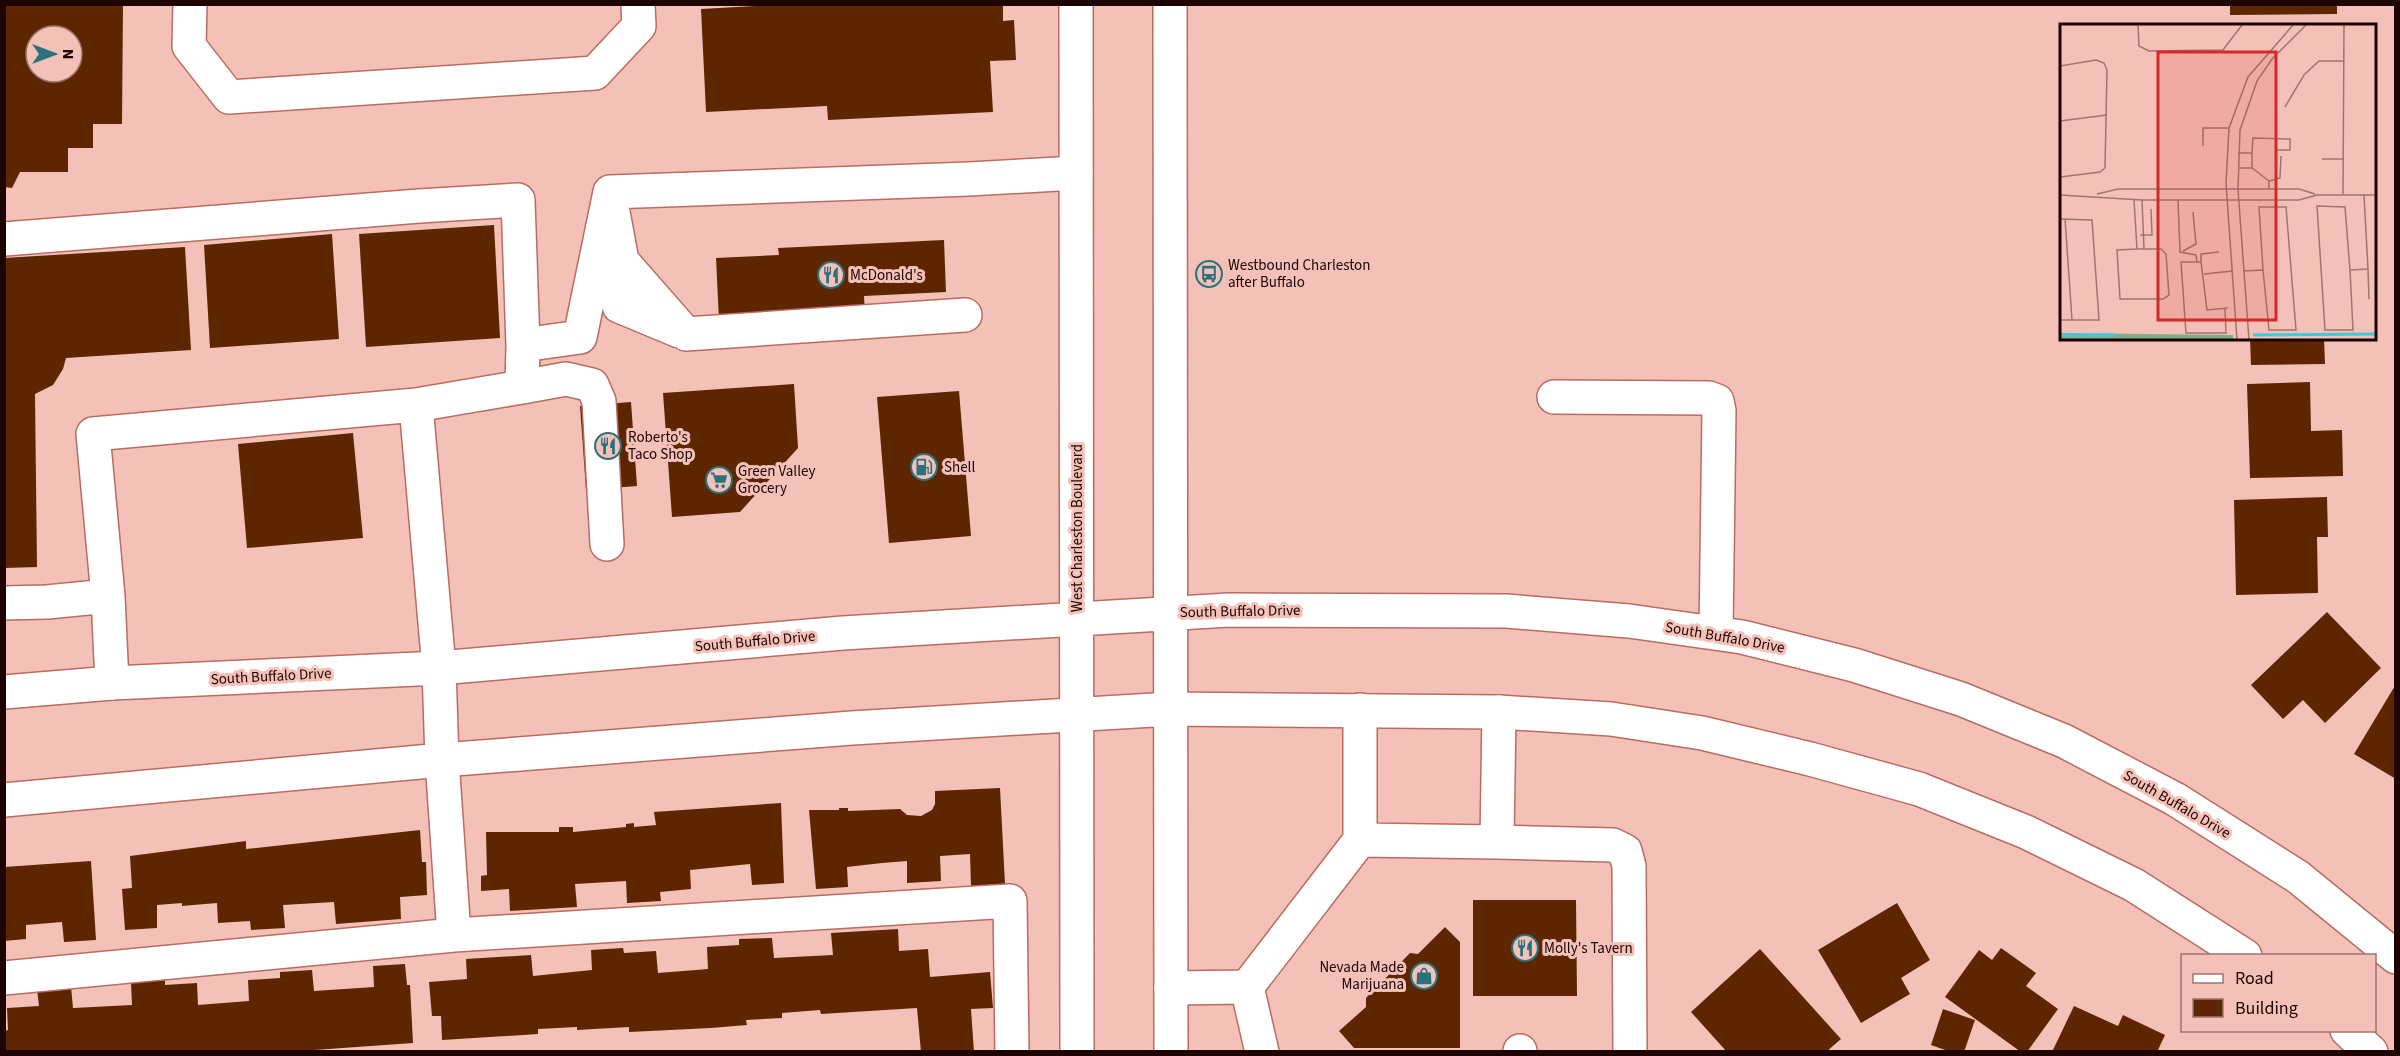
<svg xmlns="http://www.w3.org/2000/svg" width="2400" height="1056" font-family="'Source Sans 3',sans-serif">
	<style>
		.building { fill: #5d2600; fill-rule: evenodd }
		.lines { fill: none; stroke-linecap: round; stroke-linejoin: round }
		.minor-casing { stroke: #b96c60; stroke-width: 36 }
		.major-casing { stroke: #b96c60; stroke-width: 36 }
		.minor { stroke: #fff; stroke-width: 33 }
		.major { stroke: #fff; stroke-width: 33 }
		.labels { text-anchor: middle; stroke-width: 6; stroke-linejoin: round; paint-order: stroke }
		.poi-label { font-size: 15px; fill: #1d0302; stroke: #f4c1b8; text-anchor: start }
		.street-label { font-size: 15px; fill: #1d0302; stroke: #f4c1b8 }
		.inset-river { fill: none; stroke: #43c7da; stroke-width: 3 }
		.inset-road { fill: none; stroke: #9e756f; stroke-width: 1.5 }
		.view { fill: #d62828; fill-opacity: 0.15; stroke: #d62828; stroke-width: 3 }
		.inset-edge { fill: none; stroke: #1d0302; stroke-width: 3 }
	</style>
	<rect width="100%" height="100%" fill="#f4c1b8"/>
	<path class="building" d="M4,4H123L122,124H93V148H68V172H20L12,188L4,187ZM36,36H72V72H36Z
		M794,4H1003V21L1014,20L1016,60L990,61L993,112L828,120L827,106L706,112L701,9Z
		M2230,4H2337V14L2230,15Z
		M494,225L500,338L366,347L359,234Z
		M332,234L339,339L210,348L204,245Z
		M944,240L946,292L864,296L865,314L719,321L716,258L779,255L778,248Z
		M185,247L191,350L66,358L63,369L53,385L35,394L37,567L4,568V258Z
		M2250,339H2324L2325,364L2251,365Z
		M2310,382L2311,431L2342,430L2343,476L2250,478L2247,384Z
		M794,384L798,448L740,512L672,517L663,393Z
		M959,391L971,536L889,543L877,397Z
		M631,402L637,486L586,490L580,406Z
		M353,433L363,538L247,548L238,444Z
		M2327,497L2328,537H2317L2318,593L2236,595L2234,500Z
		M2327,612L2381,668L2325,723L2303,700L2283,719L2251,685Z
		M2396,684V779L2354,754Z
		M1000,788L1005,884L971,886L970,854L940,856L941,881L907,883V861L882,863L847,867L848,887L816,889L809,810H839V808H848V811L900,809L907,815L921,816L932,810L935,804V791Z
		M781,803L784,883L752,885L750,864L690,870L691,889L660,892L661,901L627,903L626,881L575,884L577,907L510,911L509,889L481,891V876L487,875L486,832H559V827H573V832L626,827V824L634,823V827L656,825L654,812Z
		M420,830L422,862H426L427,895L400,897L401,919L336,924L334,902L283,905L285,928L251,930L250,921L218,923L217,903L182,906V903L157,905V928L125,930L122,889L132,888L130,856L246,841V849Z
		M91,861L96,940L64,942L62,922L26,925V939L4,941V867Z
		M1473,900H1576L1577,996H1473Z
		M1897,903L1930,960L1901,978L1910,994L1861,1023L1818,950Z
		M1445,927L1460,942V1048H1354L1339,1031L1366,1007V998L1410,953L1418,954Z
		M898,929L899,951L928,949L930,977L990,972L993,1008L971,1009L974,1052H921L917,1008L821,1014L820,1010L782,1013V1018L746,1020L747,1025L711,1028L629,1032V1027L577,1030V1027L538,1029V1034L442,1040L441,1016H432L429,982L467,979L466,959L531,955L533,976L592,970L591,950L623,948L624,953L656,951L658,973L708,969L707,947L739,945V939L772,938L774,958L833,955L831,933Z
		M2001,948L2036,973L2026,986L2058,1009L2027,1052H2021L1945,997L1979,950L1992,960Z
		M1760,949L1841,1039L1826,1052H1727L1691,1012Z
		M405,964L407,985H410L413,1043L286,1052H4V1031L8,1030L7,1008L39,1006L37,989L71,987L73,1008L132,1005L131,982L165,980V985L197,983L198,1005L249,1001L248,980L280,978V972L312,970L314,991L374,987L373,966Z
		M2074,1006L2118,1026L2123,1015L2165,1035L2157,1052H2052Z
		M1943,1009L1975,1020L1964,1052H1951L1931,1045Z"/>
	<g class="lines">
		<defs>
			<path id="minor" d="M190,4L189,46L229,97L595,73L639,26L638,4
				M613,212L622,261L686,334L965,315
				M4,239L419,206L518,200L523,345L580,337L610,192L969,179L1076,173
				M622,261L619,306L679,331
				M522,387L566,379L592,385L599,401L607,544
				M1554,397L1709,398L1717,401L1719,411L1716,632
				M416,405L439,668
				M4,603L47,602L108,596
				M112,683L108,596L93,434L416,405L522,387L523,345
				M442,760L454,935
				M1360,840L1497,842L1499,712
				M1497,842L1613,845L1625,851L1629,866L1630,1052
				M4,978L454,935L1010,901L1012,1052
				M1247,987L1262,1052
				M1171,988L1247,987L1360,840V710
				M1520,1052V1051"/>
			<path id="major" d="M1076,4L1077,1052
				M1170,4L1171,1052
				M439,668L442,760
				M4,692L112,683L439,668L843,633L1229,610L1506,611L1629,621L1742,637L1854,665L1961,699L2064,741L2175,799L2298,877L2396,957
				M4,800L442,760L852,728L1170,709L1499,712L1611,719L1702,733L1810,759L1919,789L2026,832L2134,885L2245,956
				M2347,1030L2371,1052"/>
		</defs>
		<use href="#minor" class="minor-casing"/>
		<use href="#major" class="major-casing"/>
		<use href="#minor" class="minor"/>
		<use href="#major" class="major"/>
	</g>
	<defs>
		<symbol id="bus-ring" viewBox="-11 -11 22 22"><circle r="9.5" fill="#f4c1b8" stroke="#29717c" stroke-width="1.5"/><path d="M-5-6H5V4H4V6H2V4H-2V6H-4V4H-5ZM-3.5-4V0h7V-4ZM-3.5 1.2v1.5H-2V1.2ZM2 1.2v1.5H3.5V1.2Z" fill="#29717c"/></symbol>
		<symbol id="restaurant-ring" viewBox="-11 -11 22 22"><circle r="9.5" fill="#f4c1b8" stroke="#29717c" stroke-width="1.5"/><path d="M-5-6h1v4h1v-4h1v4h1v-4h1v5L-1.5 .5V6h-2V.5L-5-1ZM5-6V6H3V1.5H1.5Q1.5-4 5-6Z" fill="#29717c"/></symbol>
		<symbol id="fuel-ring" viewBox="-11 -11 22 22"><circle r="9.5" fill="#f4c1b8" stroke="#29717c" stroke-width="1.5"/><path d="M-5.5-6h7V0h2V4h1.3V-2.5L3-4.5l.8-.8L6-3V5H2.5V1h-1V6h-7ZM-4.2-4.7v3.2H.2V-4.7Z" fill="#29717c"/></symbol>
		<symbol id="supermarket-ring" viewBox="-11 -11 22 22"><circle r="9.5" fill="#f4c1b8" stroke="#29717c" stroke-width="1.5"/><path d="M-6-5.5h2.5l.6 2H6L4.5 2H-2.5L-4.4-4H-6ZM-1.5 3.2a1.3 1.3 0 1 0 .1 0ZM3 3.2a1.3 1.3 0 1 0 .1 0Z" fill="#29717c"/></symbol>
		<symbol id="shop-ring" viewBox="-11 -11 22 22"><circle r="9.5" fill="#f4c1b8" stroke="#29717c" stroke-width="1.5"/><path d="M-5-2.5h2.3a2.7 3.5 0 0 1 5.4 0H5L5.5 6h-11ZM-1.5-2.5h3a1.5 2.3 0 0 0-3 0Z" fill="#29717c"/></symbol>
	</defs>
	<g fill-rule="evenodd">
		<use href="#bus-ring" x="1194" y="259" width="30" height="30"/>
		<use href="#restaurant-ring" x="816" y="260" width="30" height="30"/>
		<use href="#restaurant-ring" x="593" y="431" width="30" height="30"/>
		<use href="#fuel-ring" x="909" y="452" width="30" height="30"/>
		<use href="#supermarket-ring" x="704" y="465" width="30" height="30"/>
		<use href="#restaurant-ring" x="1510" y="933" width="30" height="30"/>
		<use href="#shop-ring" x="1409" y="961" width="30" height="30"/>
	</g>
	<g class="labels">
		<g class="poi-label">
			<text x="1228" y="270">Westbound Charleston<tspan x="1228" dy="17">after Buffalo</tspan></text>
			<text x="850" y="280">McDonald's</text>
			<text x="628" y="442">Roberto's<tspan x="628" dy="17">Taco Shop</tspan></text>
			<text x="944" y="472">Shell</text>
			<text x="738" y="476">Green Valley<tspan x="738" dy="17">Grocery</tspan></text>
			<text x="1544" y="953">Molly's Tavern</text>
			<text x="1404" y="972" text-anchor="end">Nevada Made<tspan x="1404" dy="17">Marijuana</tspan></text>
		</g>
		<g class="street-label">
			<text transform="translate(1077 528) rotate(-90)" y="5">West Charleston Boulevard</text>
			<text transform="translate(1240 611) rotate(-1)" y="5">South Buffalo Drive</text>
			<text transform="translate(1725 637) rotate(10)" y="5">South Buffalo Drive</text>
			<text transform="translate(755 641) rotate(-5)" y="5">South Buffalo Drive</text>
			<text transform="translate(271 676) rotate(-3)" y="5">South Buffalo Drive</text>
			<text transform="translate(2177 804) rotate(30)" y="5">South Buffalo Drive</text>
		</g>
	</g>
	<g transform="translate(2060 24)">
		<rect width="316" height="316" fill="#f4c1b8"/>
		<path d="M0,309L173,311V316H0Z" fill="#7faf87"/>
		<path class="inset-river" d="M0,311H56M193,311L317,310"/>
		<path class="inset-road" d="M78,1L79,22L89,27L163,26L182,1M0,42L36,36L44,39L47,46L45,144L40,148L0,153M225,83L244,51L259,37H284M0,97L47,91M143,122V104H169M178,129H192V144M192,129L193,114L230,115V126H216M262,135H283M178,144H192L209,157V165M209,157L220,154L221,132M37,170L58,165H239L255,170M0,171L82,176H239L257,171H317M283,171L284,1M74,176L77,225M82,176L84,225M118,176L120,228L136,231L137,238H121L126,309H166L165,284M0,195L32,196L39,296H0M5,195L12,296M80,211H92L91,185M77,225H101L106,230L109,271L103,275H60L57,226ZM123,227L136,220L133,188M137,238H141L147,286L168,284M141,238V230L159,228M308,245L309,275M290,246L293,306H265L257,182L285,183L290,246L308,245L304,171M183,247L203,246L209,306H236L226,183H199L203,246M144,250L173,247M177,316L166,159L169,104L188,53L233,1M189,316L178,165L180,106L197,57L212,35L246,1"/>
		<path class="view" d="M98,28H216V296H98Z"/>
		<rect width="316" height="316" class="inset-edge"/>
	</g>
	<rect width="2400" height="1056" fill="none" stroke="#1d0302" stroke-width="12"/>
	<rect x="2181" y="954" width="195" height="78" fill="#f4c1b8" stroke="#9e756f" stroke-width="1.5"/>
	<rect x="2193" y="974" width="30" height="9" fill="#ffffff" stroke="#9e756f" stroke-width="1.5"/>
	<text x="2235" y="984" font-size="18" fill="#1d0302">Road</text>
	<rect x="2193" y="999" width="30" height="18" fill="#5d2600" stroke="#9e756f" stroke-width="1.5"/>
	<text x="2235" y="1014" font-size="18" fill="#1d0302">Building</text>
	<g transform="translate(54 54) rotate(90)"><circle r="28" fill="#f4c1b8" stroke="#9e756f" stroke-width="1.5"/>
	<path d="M0-4.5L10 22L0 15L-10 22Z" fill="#29717c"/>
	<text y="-9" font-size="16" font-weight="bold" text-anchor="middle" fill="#1d0302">N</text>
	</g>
</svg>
